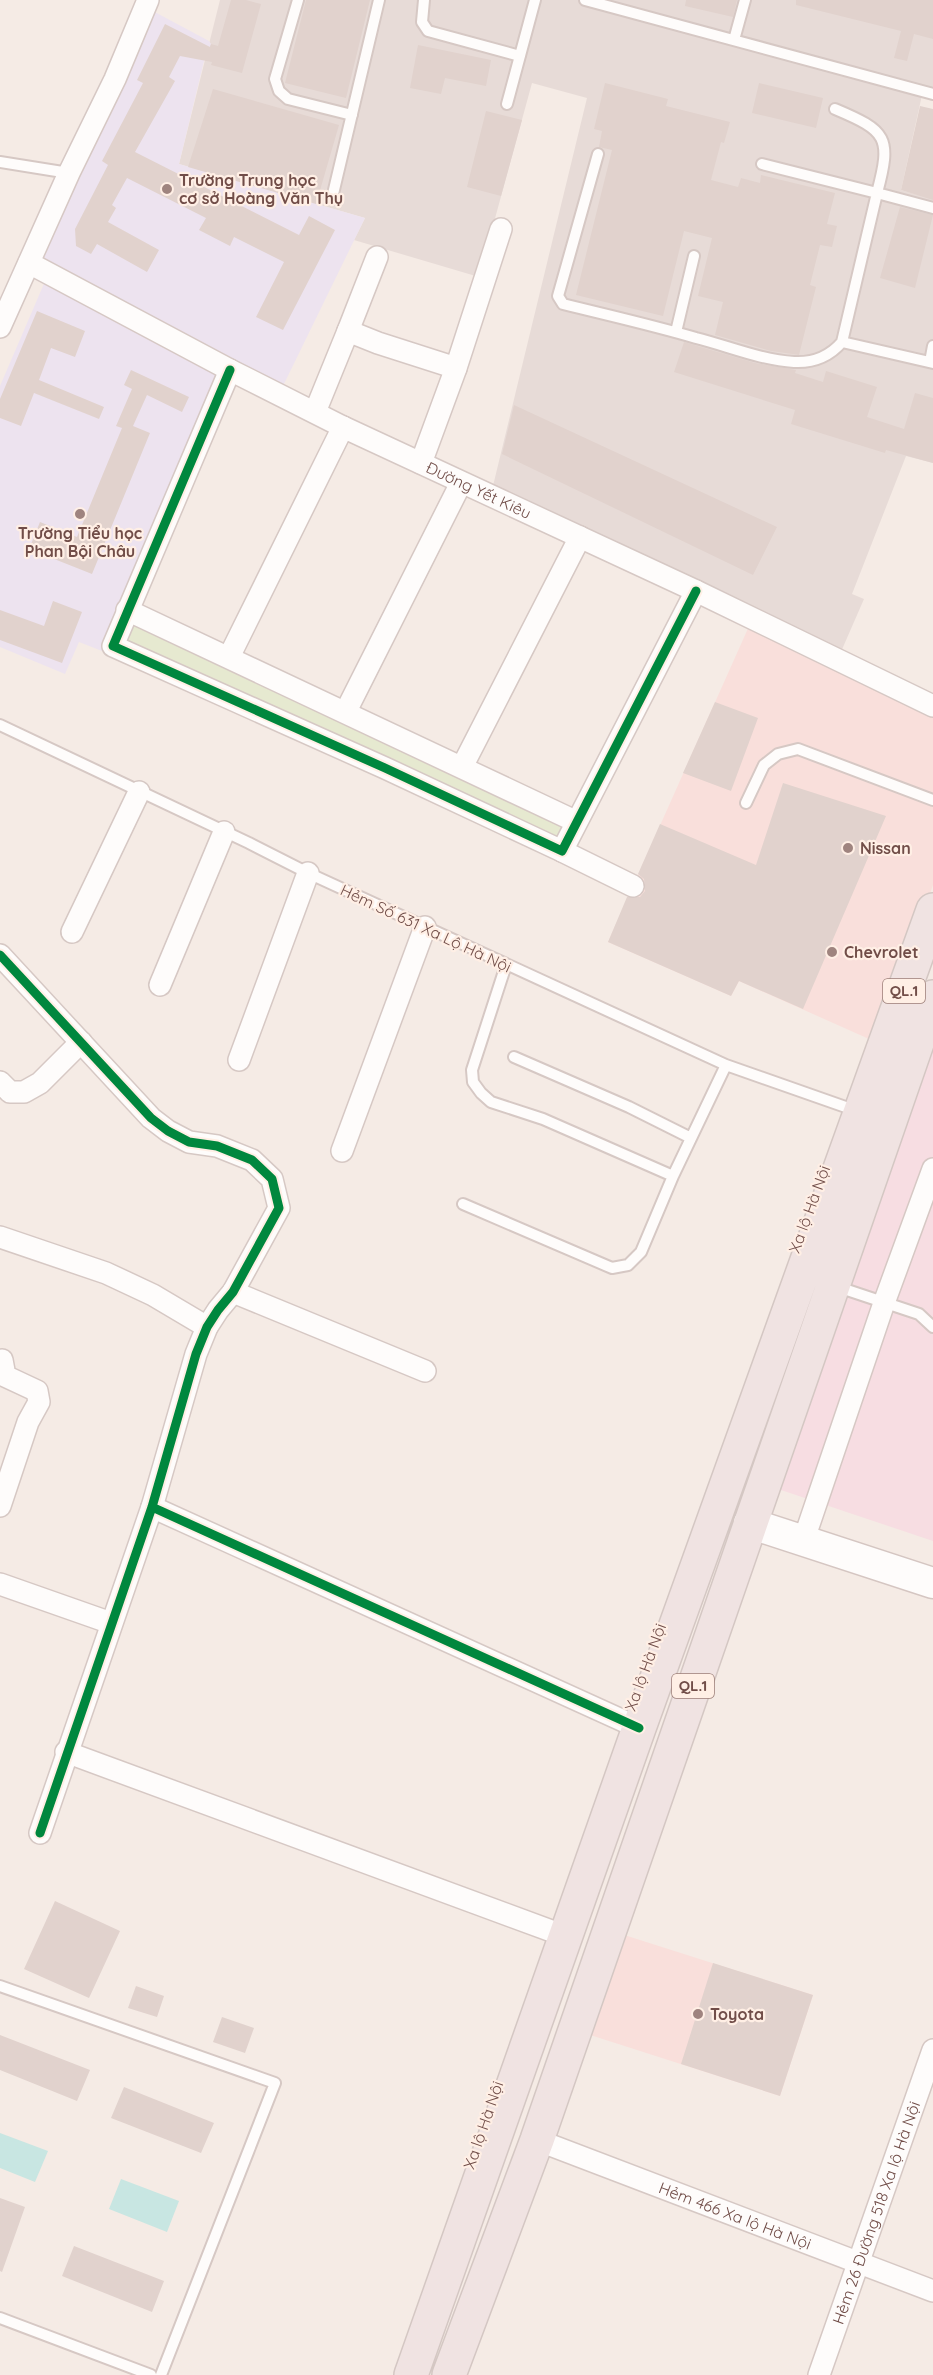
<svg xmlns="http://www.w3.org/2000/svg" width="933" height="2375" font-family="Quicksand,sans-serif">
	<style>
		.commercial { fill: #f9dfdb }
		.industrial { fill: #e7dbd7 }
		.education { fill: #ede3ef }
		.medical { fill: #f7dde2 }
		.green { fill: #e6e9d0 }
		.water { fill: #c8e6e2 }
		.building { fill: #e1d2cd }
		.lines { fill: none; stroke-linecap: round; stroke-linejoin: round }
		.lane-casing { stroke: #d6c8c4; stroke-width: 14 }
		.street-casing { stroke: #d6c8c4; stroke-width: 24 }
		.secondary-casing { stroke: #d5c6c2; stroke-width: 33 }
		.highway-casing { stroke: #d4c7c3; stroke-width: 36 }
		.lane { stroke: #fefcfb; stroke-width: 10 }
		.street { stroke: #fefcfb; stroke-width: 21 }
		.secondary { stroke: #fefcfb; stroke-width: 30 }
		.highway { stroke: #f0e3e2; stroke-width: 33 }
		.cycleway-casing { stroke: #ffefe5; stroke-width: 13 }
		.cycleway { stroke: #00873e; stroke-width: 9 }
		.poi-dot { fill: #9f847f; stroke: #ffefe5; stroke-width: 2 }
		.labels { text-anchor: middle; stroke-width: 4.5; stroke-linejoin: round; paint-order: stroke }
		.shield { fill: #ffefe5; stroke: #9c7e77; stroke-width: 1.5 }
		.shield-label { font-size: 15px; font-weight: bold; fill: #714d48 }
		.poi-label { font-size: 16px; font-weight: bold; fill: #714d48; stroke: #ffefe5; text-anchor: start }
		.street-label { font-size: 16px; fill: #714d48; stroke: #ffefe5 }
	</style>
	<rect width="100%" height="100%" fill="#f5ebe5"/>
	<path class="commercial" d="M750,624L933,713V885L878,1043L739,981L731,996L608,942Z
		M618,1933L813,1995L780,2096L584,2033Z"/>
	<path class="industrial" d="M220,0H933V90L922,95L901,190L933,199V463L906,456L852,594L864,599L840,654L492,490L587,98L532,83L479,277L354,240L365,218L179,164Z"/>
	<path class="education" d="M151,10L209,41L211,44L204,61L179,164L365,218L282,388L38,260Z
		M46,279L221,373L102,651L79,642L65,674L0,647V386Z"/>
	<path class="medical" d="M933,1027V1541L772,1487Z"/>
	<path class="green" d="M131,618L567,824L558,843L121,643Z"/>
	<path class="water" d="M0,2133L48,2151L35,2182L0,2168Z
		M121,2179L179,2201L167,2232L109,2209Z"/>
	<path class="building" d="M231,0H246L261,4L242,73L211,65L212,62L180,56L169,77L175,81L135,152L299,235L309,216L335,230L283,330L256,317L284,262L234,237L230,246L199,230L206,218L127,178L112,205L116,208L108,222L159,250L147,272L97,244L91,254L76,246L75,229L108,165L102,161L143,83L137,80L165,24L210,47L211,44L218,46Z
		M306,0H370L346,98L285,83Z
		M686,0H737L733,17L685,6Z
		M796,0H933V39L914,34L907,61L894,58L901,31L796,5Z
		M418,45L491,60L486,86L445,78L441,94L410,88Z
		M605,83L668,99L666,106L730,122L724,143L721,142L711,180L738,187L741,178L760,183L761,175L835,193L827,224L837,226L832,247L820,245L810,285L816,287L799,355L771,351L715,335L723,302L698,296L712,238L684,231L663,316L576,295L612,150L599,147L602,131L594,129Z
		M759,83L823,98L816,128L752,113Z
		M213,89L339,125L316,204L188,167Z
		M920,106L933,109V200L901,190Z
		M486,111L522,120L501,196L467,187Z
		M900,207L933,215L915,288L880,278Z
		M37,311L85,331L75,357L51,348L39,380L104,407L99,419L34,393L21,426L0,418V399Z
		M684,342L755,363L796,370L795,373L823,382L826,371L877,387L867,417L904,429L915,393L933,398V463L886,450L885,453L791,424L795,410L674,372Z
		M131,370L189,397L182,412L147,395L133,426L150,433L92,574L29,549L40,522L77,537L122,428L116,426L132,389L124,385Z
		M514,405L777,527L753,575L502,454Z
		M53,601L82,612L62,663L0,640V610L44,626Z
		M715,702L758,718L731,791L683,773Z
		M783,783L886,816L803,1009L739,981L731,996L608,942L627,897H640L645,891L644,879L638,874L660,824L756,865Z
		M55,1901L120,1931L89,1998L24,1969Z
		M713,1963L813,1995L780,2096L681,2064Z
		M136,1986L164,1996L157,2017L128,2008Z
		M222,2017L254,2028L245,2053L213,2042Z
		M0,2035L90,2070L77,2101L0,2070Z
		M124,2087L214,2123L201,2153L111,2118Z
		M0,2198L25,2207L2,2272L0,2271Z
		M74,2246L164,2281L152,2312L62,2276Z"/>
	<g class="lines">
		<defs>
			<path id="lane" d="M298,0L275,79L279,91L288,99L352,115
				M424,0L422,22L428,31L520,56
				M585,0L933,94
				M734,40L745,0
				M507,104L535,0
				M835,109C887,131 892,137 877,193L933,208
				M598,154L558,296L563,304C607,315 652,325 696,338C728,346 761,360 794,362C813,363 829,357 842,342
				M0,162L69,173
				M762,164L877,193L842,342L933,363
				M333,194L379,0
				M676,332L694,256
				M930,362L933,346
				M0,725L249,843L308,873L726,1065L857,1111
				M746,803L764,765L778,754L798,749L933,800
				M506,965L472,1070L473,1082L481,1093L491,1102L543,1119L673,1176
				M514,1057L629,1107L691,1138
				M463,1204L612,1268L628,1265L641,1252L673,1176L726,1065
				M835,1286L919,1314L933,1327
				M0,1986L275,2083L161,2375
				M0,2318L151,2375"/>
			<g id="street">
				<path id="s1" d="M29,263L230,370L343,427L696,591L933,706"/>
				<path d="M0,327L69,173L115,79L148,0"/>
				<path d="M348,331L377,257"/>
				<path d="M230,370L113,646L385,768L562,851L696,591"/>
				<path d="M315,412L348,331L378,343L456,368"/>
				<path d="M421,463L456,368L501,229"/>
				<path d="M127,610L575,821"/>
				<path d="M229,657L343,427"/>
				<path d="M346,711L461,483"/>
				<path d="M462,767L580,537"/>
				<path d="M562,851L633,886"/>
				<path d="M72,932L139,792"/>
				<path d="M0,955L151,1118L168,1131L189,1142L217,1146L252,1160L272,1179L279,1208L233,1292L218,1310L207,1327L196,1354L152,1507L40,1833"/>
				<path d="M160,985L224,832"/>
				<path d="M239,1060L308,873"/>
				<path d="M0,1082L10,1092H24L40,1083L81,1042"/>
				<path d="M342,1151L425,927"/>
				<path d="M0,1237L106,1273L153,1295L207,1327"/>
				<path d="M233,1292L425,1371"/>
				<path d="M0,1506L28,1422L39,1402L37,1391L5,1376L2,1360"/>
				<path d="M152,1507L639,1728"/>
				<path d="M804,1539L884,1303L933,1169"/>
				<path d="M0,1584L111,1623"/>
				<path d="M66,1752L565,1936"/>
				<path id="s2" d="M537,2140L933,2291"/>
				<path id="s3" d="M819,2375L933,2050"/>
			</g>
			<path id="secondary" d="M749,1523L933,1583"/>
			<path id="highway" d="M411,2375L639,1728L933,910
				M449,2375L537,2140L933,997"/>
		</defs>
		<use href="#lane" class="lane-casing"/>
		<use href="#street" class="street-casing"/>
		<use href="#secondary" class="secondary-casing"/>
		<use href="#highway" class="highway-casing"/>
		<use href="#lane" class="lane"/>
		<use href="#street" class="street"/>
		<use href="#secondary" class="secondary"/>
		<use href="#highway" class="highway"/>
		<defs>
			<path id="cycleway" d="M230,370L113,646L385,768L562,851L696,591
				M0,955L151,1118L168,1131L189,1142L217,1146L252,1160L272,1179L279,1208L233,1292L218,1310L207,1327L196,1354L152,1507L40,1833
				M152,1507L639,1728"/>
		</defs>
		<use href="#cycleway" class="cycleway-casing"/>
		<use href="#cycleway" class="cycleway"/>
	</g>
	<g class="poi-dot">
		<circle cx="167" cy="189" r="6"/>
		<circle cx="80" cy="514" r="6"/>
		<circle cx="848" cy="848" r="6"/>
		<circle cx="832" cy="952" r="6"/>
		<circle cx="698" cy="2014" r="6"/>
	</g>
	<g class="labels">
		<g class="shield">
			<rect x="883" y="979" width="42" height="24" rx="4.5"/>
			<rect x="672" y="1674" width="42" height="24" rx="4.5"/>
		</g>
		<g class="shield-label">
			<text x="904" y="996">QL.1</text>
			<text x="693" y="1691">QL.1</text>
		</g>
		<g class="poi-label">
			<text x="179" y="186">Trường Trung học<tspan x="179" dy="18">cơ sở Hoàng Văn Thụ</tspan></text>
			<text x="80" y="539" text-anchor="middle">Trường Tiểu học<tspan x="80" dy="18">Phan Bội Châu</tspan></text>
			<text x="860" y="854">Nissan</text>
			<text x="844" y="958">Chevrolet</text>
			<text x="710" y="2020">Toyota</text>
		</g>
		<g class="street-label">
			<text dy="6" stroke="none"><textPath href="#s1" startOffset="504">Đường Yết Kiêu</textPath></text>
			<text transform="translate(426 928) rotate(25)" y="6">Hẻm Số 631 Xa Lộ Hà Nội</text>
			<text transform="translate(809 1209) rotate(-70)" y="6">Xa lộ Hà Nội</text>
			<text transform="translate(645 1667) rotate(-70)" y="6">Xa lộ Hà Nội</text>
			<text transform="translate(483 2125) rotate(-71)" y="6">Xa lộ Hà Nội</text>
			<text dy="6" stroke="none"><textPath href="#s3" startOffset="172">Hẻm 26 Đường 518 Xa lộ Hà Nội</textPath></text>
			<text dy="6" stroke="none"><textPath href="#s2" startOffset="212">Hẻm 466 Xa lộ Hà Nội</textPath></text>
		</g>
	</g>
</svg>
